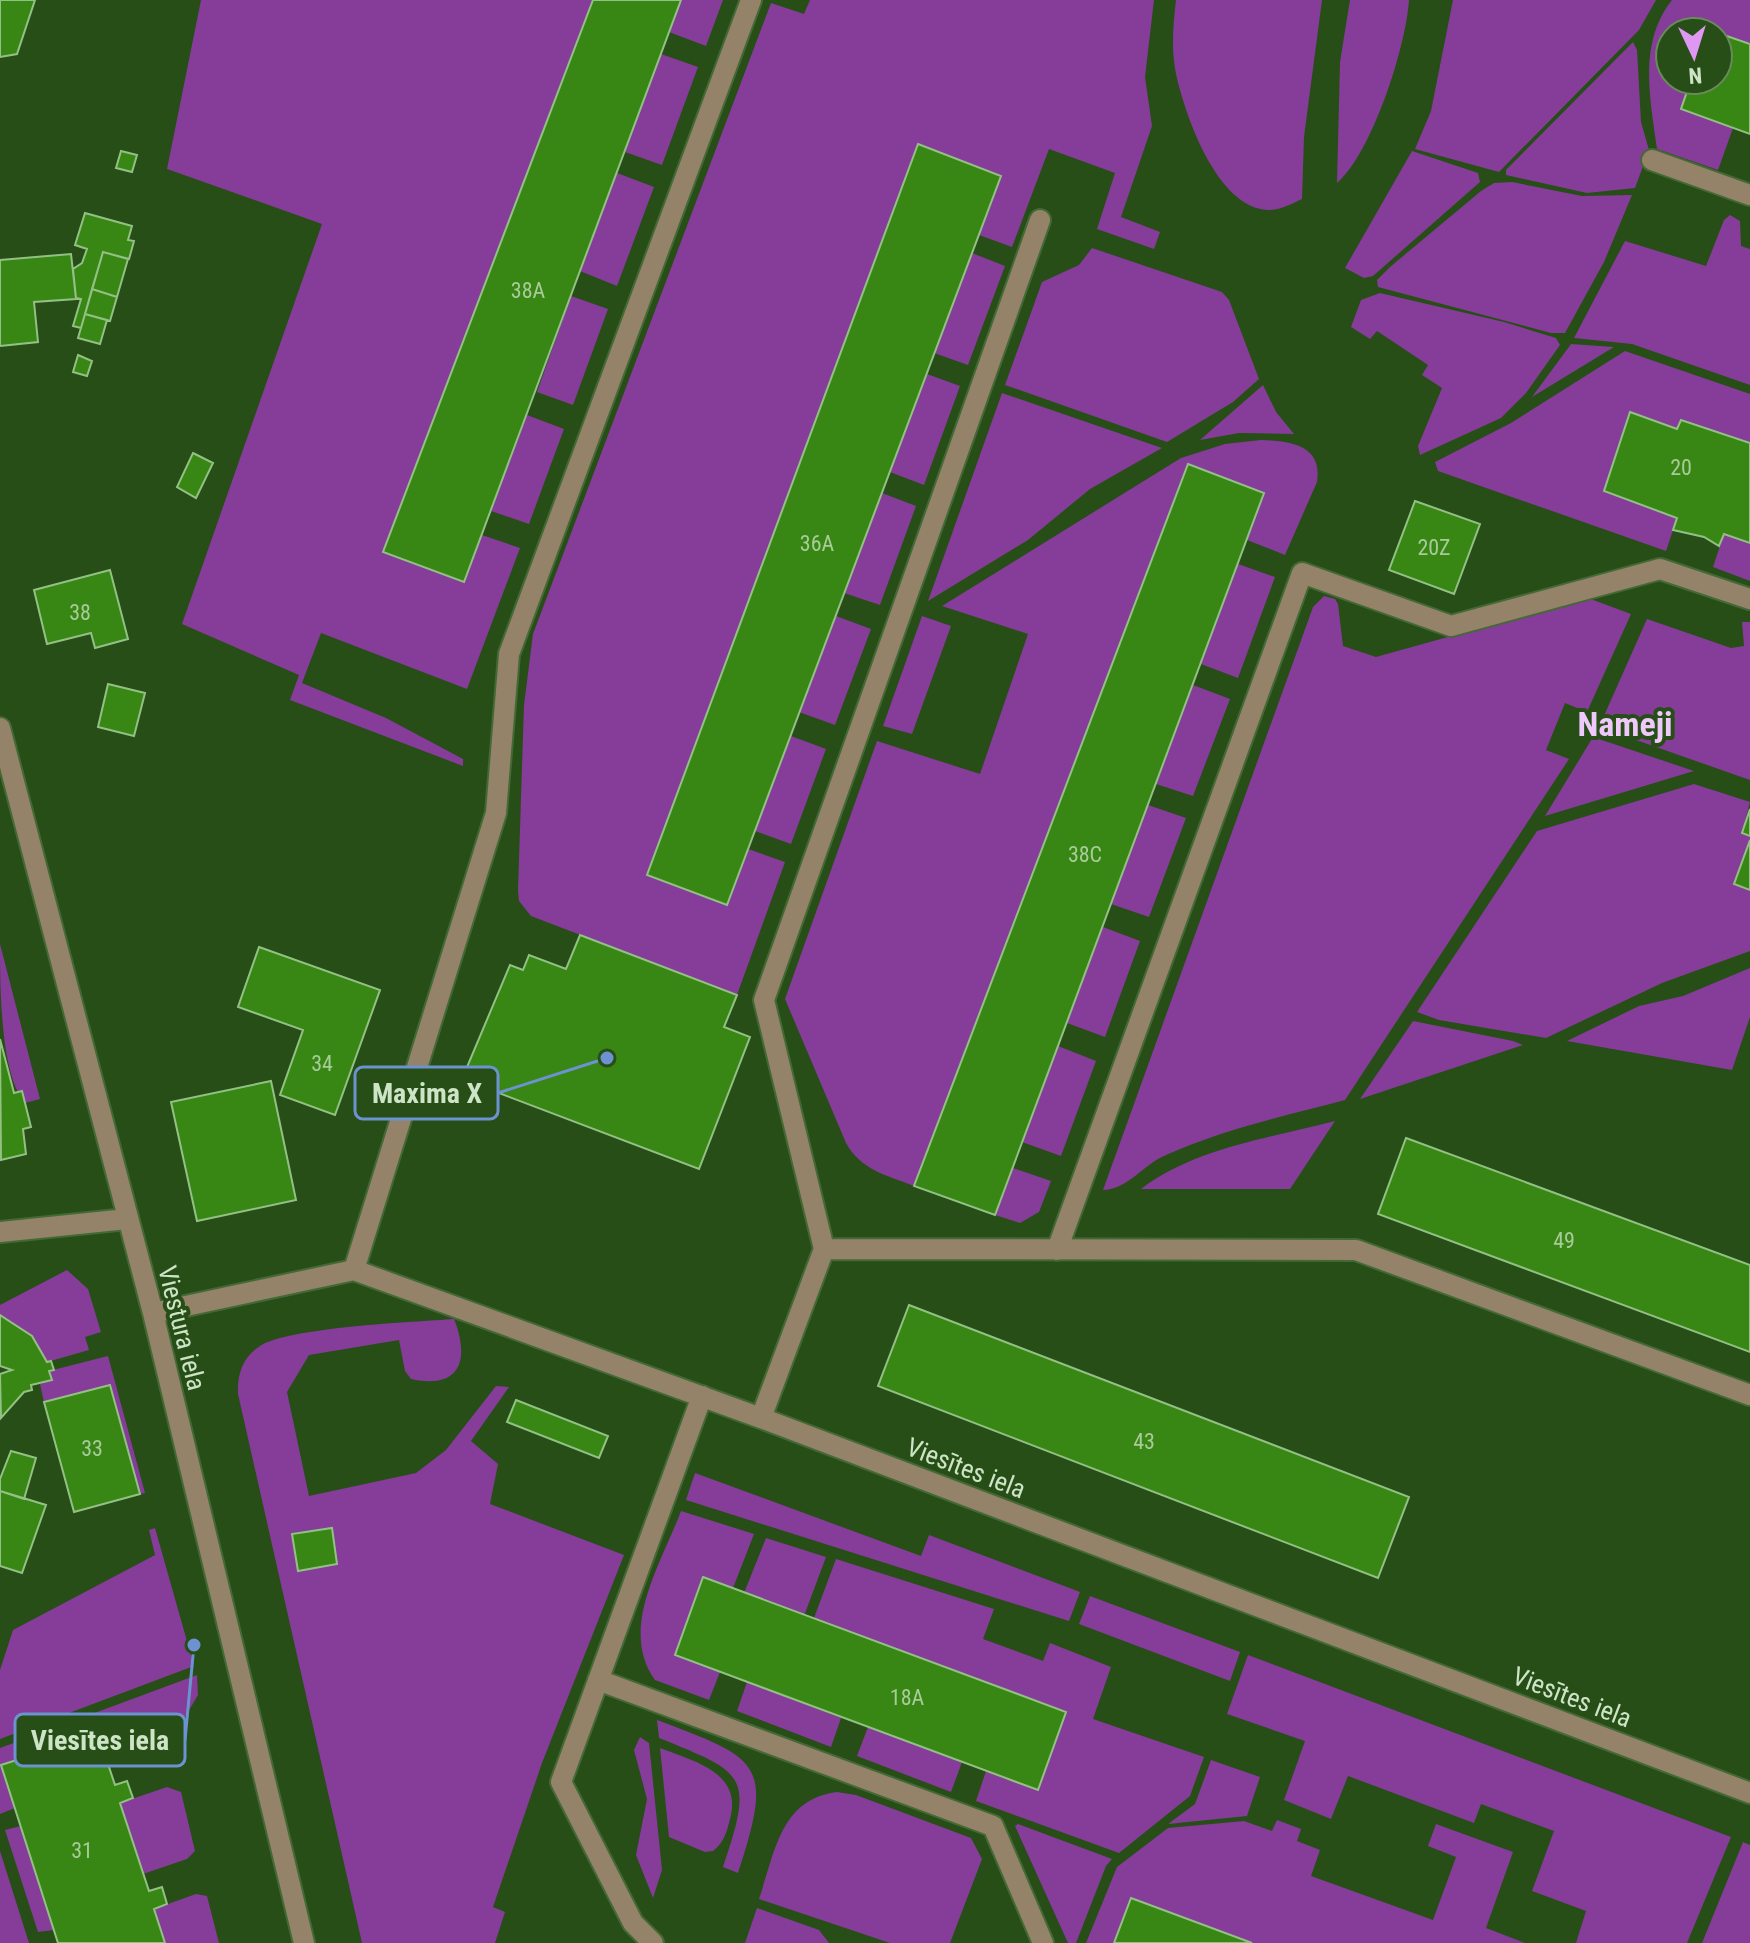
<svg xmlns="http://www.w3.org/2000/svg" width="1750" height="1943" font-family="'Roboto Condensed',sans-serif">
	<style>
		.green { fill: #853d99 }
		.building { fill: #388613; stroke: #93c185; stroke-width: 2 }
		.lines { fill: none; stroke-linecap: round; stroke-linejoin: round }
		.minor-casing { stroke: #446936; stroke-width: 24 }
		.minor { stroke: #948369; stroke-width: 20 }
		.labels { text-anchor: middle; stroke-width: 8; stroke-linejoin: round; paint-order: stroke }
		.number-label { font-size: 22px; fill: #a8cc99 }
		.street-label { font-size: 26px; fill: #cde4c6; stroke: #264e16 }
		.district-label { font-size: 34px; font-weight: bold; fill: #f0c9fc; stroke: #264e16 }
		.leader { fill: none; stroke: #6c92d0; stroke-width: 3 }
		.callout-dot { fill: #6c92d0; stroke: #264e16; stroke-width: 3 }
		.callout { fill: #264e16; stroke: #6c92d0; stroke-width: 3 }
		.callout-label { font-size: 28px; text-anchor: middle; font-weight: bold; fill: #cde4c6 }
	</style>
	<rect width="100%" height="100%" fill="#264e16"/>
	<path class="green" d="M201,0H593L384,552L464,582L482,535L520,548L467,689L321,633L302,683L386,718L463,759V766L290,700L299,675L182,624L322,224L167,169Z
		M681,0H723L706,46L669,32Z
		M810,0H1154L1145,77L1152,126L1121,217L1160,232L1154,249L1097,229L1115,173L1049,149L1012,247L979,235L1001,176L919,145L727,905L748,849L785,862L737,995L531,916L519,901L518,891L524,705L533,634L771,3L804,14Z
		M1176,0H1322L1304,137L1302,199C1291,204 1281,210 1268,210C1217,208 1185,115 1176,74C1171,49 1173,25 1176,0Z
		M1350,0H1409C1406,47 1372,153 1337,183L1340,62Z
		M1453,0H1656L1639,30L1499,172L1415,149L1431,111Z
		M1672,0H1750V44L1710,30L1670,32V80H1691L1681,109L1733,128L1718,170L1657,149C1650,98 1638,43 1672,0Z
		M1633,42L1637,50L1641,122L1649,150L1635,188L1587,193L1506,175V170Z
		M661,54L698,67L662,165L625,152Z
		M1412,151L1478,173L1480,182L1373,276L1364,278L1345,268Z
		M617,173L654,187L617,286L580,271Z
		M1512,182L1582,196L1632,195L1604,262L1565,333H1551L1378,287L1377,280L1390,267L1481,191L1494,183Z
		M1730,215L1740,221L1741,246L1750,249V385L1632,344L1574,338L1625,241L1706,266L1724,220Z
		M1092,248L1222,292L1229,300L1259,379L1233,402L1167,442L1005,385L1042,282L1079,265Z
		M972,253L1005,266L968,365L934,353Z
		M1380,293L1504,322L1556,338L1560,345L1526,393L1501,418L1420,455L1418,446L1442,388L1422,375L1428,365L1377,331L1370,339L1351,327L1361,300Z
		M571,296L608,309L573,405L537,392Z
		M1571,344L1614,347L1532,397Z
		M1625,351L1750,394V443L1682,420L1677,429L1630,413L1604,491L1677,518L1666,551L1438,471L1435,462L1511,423Z
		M927,374L960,386L924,485L890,472Z
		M1263,385L1276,412L1294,434L1239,433L1200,440Z
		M1002,393L1162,448L1090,489L1028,540L928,601Z
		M527,415L564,429L529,524L491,511Z
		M1261,440C1289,441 1323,444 1317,482L1285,555L1247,540L1264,493L1188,464L914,1186C886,1175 861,1170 846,1143L785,999L877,741L980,774L1028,634L942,606L1181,458L1225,444Z
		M882,493L916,506L880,605L844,593Z
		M1724,534L1750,543V581L1713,567Z
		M1238,564L1275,577L1238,678L1201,664Z
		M1324,596L1335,599L1338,604L1343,646L1376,657L1588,598L1631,614L1587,712L1565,703L1546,750L1569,759L1345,1100C1284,1116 1224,1129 1166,1155C1144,1164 1127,1190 1103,1190L1313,607Z
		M836,616L871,629L835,725L799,712Z
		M922,616L951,626L912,734L883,726Z
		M1647,619L1731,648L1744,646L1742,622H1750V780L1599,727Z
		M1193,685L1230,699L1193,796L1156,784Z
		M791,736L826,749L791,844L755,831Z
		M1593,737L1694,771L1545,816Z
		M1694,784L1750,802L1742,833L1750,836V951L1662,983L1546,1038L1439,1020L1417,1012L1537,831Z
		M1148,805L1186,818L1149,917L1111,904Z
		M1103,927L1140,941L1105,1037L1067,1023Z
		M0,944L40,1099L25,1103C0,1074 0,986 0,944Z
		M1750,968V1017L1732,1070L1567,1041L1639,1006L1683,996Z
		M1413,1021L1513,1041L1523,1045L1360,1099Z
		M1058,1046L1096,1061L1061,1156L1022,1142Z
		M1335,1121L1290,1189H1141C1195,1148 1270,1138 1335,1121Z
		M1013,1168L1051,1181L1039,1212L1020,1223L995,1215Z
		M67,1270L88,1289L101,1332L85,1337L89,1350L47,1362L32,1336L0,1315V1305Z
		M454,1319C470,1359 461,1390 411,1379L405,1371L399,1340L309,1355L287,1392L309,1496L416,1473L446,1450L496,1386L509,1387L471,1441L498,1464L490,1504L624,1555L542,1763L493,1907L505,1912L495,1943H362L238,1394C237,1374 243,1357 260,1346C289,1327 415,1322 454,1319Z
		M108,1356L145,1493L140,1494L110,1385L44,1402L40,1384L52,1380L49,1371Z
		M695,1473L921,1556L929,1535L1080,1592L1069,1621L686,1500Z
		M681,1511L754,1534L733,1588L703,1577L675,1655L720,1672L709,1700L655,1680C618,1629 662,1562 681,1511Z
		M155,1528L194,1666L0,1739V1670L13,1630L155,1555L149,1530Z
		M766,1538L826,1557L804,1616L744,1593Z
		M836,1559L994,1609L983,1639L1043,1661L1050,1643L1111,1667L1093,1719L1204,1757L1190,1796L1119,1853L976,1801L986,1771L1038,1790L1066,1712L814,1618Z
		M1090,1596L1240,1652L1230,1681L1079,1624Z
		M1248,1655L1731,1837L1687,1943H1576L1586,1911L1532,1891L1554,1831L1481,1804L1474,1823L1348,1776L1331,1819L1284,1800L1305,1741L1227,1714Z
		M197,1675L198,1695L168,1746L108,1765L97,1734L1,1765L15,1808L0,1814V1748Z
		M747,1682L841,1718L831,1747L737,1711Z
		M657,1720C761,1759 774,1763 738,1873L723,1867C754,1775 746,1773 659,1738Z
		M868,1727L962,1762L951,1792L857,1756Z
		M640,1737L649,1743L662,1870L653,1898L636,1855L647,1799L634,1750Z
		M660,1748C693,1761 743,1772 730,1819C727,1831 724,1843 713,1851L705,1852L669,1837Z
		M1211,1760L1260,1777L1247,1816L1168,1824L1195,1804Z
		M167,1787L181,1792L195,1851L187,1859L143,1874L120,1803Z
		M837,1792L856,1795L971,1838L982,1859L950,1943H890L759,1899C775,1853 780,1799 837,1792Z
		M1277,1820L1301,1829L1297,1841L1320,1850L1311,1876L1433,1920L1456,1857L1428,1846L1436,1824L1513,1852L1486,1928L1525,1943H1252L1131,1898L1114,1943H1086L1117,1867L1168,1828L1244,1821L1272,1831Z
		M1018,1824L1112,1859L1106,1866L1076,1943H1068L1015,1826Z
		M21,1826L54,1930L38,1932L5,1830Z
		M1743,1842L1750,1845V1943H1702Z
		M0,1851L29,1943H0Z
		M196,1894L207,1896L219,1943H165L154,1909Z
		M757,1908L819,1930L829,1943H745Z"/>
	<path class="building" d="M0,0H35L17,54L0,57Z
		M593,0H681L464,582L383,552Z
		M1718,33L1750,44V134L1681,109L1691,80H1718Z
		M918,144L1001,176L727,905L647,875Z
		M121,151L137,155L132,172L116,168Z
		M85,213L132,226L128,240L134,241L129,259L103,252L81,328L73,326L81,299L76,298L73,269L82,263L87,249L75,245Z
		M103,252L128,259L117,297L92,289Z
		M71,254L76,299L34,302L38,342L0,346V260Z
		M92,289L117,297L110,321L85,314Z
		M85,314L107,320L100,344L78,338Z
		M78,355L92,361L87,376L73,372Z
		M1630,412L1677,429L1681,420L1750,443V543L1724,534L1719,546L1704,537L1673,530L1677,518L1604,491Z
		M193,453L213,463L196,498L177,487Z
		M1188,464L1264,493L995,1215L914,1186Z
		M1415,501L1480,524L1454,594L1389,570Z
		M110,570L128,639L95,648L91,633L47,644L34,590Z
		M108,684L145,693L134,736L98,727Z
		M1750,809V836L1742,833Z
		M1750,840V890L1734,884Z
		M580,935L737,995L724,1027L750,1037L699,1169L462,1079L510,965L523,970L529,955L566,969Z
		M259,947L380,990L335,1115L280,1095L303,1030L238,1007Z
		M0,1039L14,1093L22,1091L31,1127L23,1129L26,1154L1,1160Z
		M271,1081L296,1200L197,1221L171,1102Z
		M1406,1138L1750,1265V1352L1378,1214Z
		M909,1305L1409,1497L1378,1578L878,1386Z
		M0,1315L32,1336L47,1362L51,1361L54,1370L49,1371L52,1380L31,1385L32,1390L24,1392L1,1418L0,1374L12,1370L0,1366Z
		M110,1385L140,1494L74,1512L44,1402Z
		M516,1400L608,1436L599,1458L507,1422Z
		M11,1451L36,1458L24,1499L0,1491V1479Z
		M0,1491L46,1505L22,1573L0,1566Z
		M332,1528L337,1564L298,1571L292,1534Z
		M703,1577L1066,1712L1038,1790L675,1655Z
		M98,1734L115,1785L127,1781L133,1798L120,1803L149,1891L162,1887L167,1904L154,1909L165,1943H58L1,1765Z
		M1131,1898L1252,1943H1114Z"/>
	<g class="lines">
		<defs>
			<path id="minor" d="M1652,160L1750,195
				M0,728L153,1313L304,1943
				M0,1232L127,1219
				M824,1249L1356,1250L1750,1395
				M1057,1250L1302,573L1451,626L1660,569L1750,599
				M354,1270L496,813L509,654L751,0
				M153,1313L354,1270L761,1418L1750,1793
				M761,1418L824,1249L764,1000L1040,220
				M598,1680L993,1826L1043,1943
				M653,1943L633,1923L561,1782L702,1396"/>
		</defs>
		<use href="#minor" class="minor-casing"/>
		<use href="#minor" class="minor"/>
	</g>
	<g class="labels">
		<g class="number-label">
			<text x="528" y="298">38A</text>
			<text x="1681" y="475">20</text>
			<text x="817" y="551">36A</text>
			<text x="1434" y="555">20Z</text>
			<text x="80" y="620">38</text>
			<text x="1085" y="862">38C</text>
			<text x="322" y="1071">34</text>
			<text x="1564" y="1248">49</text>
			<text x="1144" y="1449">43</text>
			<text x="92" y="1456">33</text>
			<text x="907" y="1705">18A</text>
			<text x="82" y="1858">31</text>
		</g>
		<g class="street-label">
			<text transform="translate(182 1328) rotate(76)" y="9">Viestura iela</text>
			<text transform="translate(966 1468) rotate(21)" y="9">Viesītes iela</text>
			<text transform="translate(1572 1697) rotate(21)" y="9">Viesītes iela</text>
		</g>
		<g class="district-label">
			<text x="1625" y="736">Nameji</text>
		</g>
	</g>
	<path class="leader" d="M607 1058L498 1093M194 1645L185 1740"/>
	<g class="callout-dot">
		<circle cx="607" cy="1058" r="8"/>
		<circle cx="194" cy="1645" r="8"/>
	</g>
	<g class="callout">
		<rect x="355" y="1067" width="143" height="52" rx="8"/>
		<rect x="15" y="1714" width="170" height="52" rx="8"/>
	</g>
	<g class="callout-label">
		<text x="427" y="1103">Maxima X</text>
		<text x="100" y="1750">Viesītes iela</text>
	</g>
	<g transform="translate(1694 56) rotate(176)"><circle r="38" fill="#264e16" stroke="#698a5c" stroke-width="2"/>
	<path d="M0-6L14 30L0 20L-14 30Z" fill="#de98f2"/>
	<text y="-12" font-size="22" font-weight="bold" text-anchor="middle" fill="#cde4c6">N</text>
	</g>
</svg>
